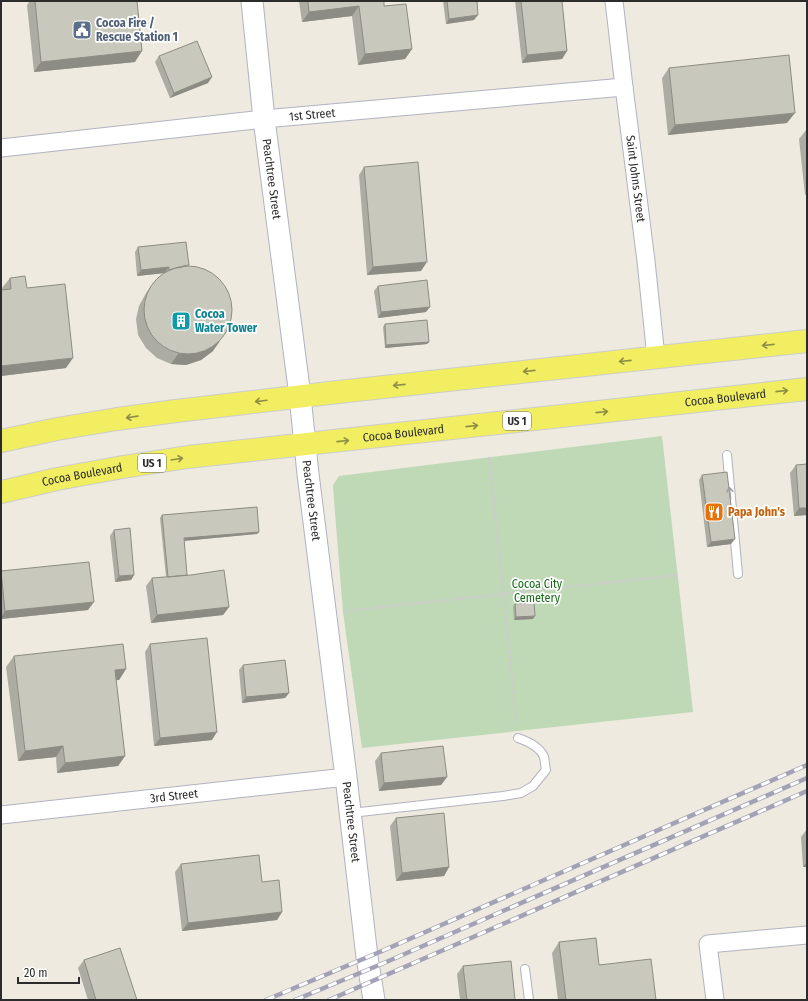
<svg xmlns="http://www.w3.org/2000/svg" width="808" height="1001" font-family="'Fira Sans Condensed',sans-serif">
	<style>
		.cemetery { fill: #bfd8b6 }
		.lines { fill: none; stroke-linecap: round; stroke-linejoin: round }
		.service-casing { stroke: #b2b2c0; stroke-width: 10 }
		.minor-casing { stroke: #b2b2c0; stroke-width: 19 }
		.tertiary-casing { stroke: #b2b2c0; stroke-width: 23 }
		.primary-casing { stroke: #ccc; stroke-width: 24 }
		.path { stroke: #ccc; stroke-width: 2.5; stroke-dasharray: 3 2; stroke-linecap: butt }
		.service { stroke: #fff; stroke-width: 8 }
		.minor { stroke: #fff; stroke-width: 17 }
		.tertiary { stroke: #fff; stroke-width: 21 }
		.primary { stroke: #f1ee61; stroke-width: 22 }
		.rail-casing { stroke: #a3a1b6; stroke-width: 4.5 }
		.rail { stroke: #fff; stroke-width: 3; stroke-dasharray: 9; stroke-linecap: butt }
		.wall { fill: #adaca3 }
		.shaded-wall { fill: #8d8c84 }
		.building { fill: #c9c8bd; stroke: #8d8c84 }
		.oneway { stroke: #8e8d46 }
		.oneway2 { stroke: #a0a0a0 }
		.labels { text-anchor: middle; stroke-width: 3.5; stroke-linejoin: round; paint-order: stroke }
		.shield { fill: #fff; stroke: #6b6b6b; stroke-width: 1 }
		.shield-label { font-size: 11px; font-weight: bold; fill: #2c2c2c }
		.service-label { font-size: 12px; font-weight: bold; fill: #4e5e75; stroke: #fff; text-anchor: start }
		.street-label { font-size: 12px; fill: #2c2c2c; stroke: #fff }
		.culture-label { font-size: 12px; font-weight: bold; fill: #0d838f; stroke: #fff; text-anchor: start }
		.food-label { font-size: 12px; font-weight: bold; fill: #c56008; stroke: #fff; text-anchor: start }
		.park-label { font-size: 12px; fill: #1b6b1b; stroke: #fff }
	</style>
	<rect width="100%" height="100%" fill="#eeeadf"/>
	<path class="cemetery" d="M662,436L693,712L362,748L343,612L334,500L333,485L339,476Z"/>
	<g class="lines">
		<defs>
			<path id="service" d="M727,455L738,574
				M351,813L503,796L521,793L533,786L546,770C545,766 545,761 544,757C540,747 527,741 518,738
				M525,969L529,1000"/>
			<g id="minor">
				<path id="s1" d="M614,1L624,87L646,261L656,357"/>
				<path id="s2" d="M1,148L264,119L624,87"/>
				<path id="s3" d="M1,815L346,777"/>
				<path d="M715,1000L708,944L807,935"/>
			</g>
			<g id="tertiary">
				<path id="s4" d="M252,1L264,119L300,396L308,474L346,777L367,957L374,1000"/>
			</g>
			<g id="primary">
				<path d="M1,441L57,429L117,419L176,411L338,392L807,341"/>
				<path id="s5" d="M1,492L57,479L123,467L188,457L807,389"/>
			</g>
		</defs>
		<use href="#service" class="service-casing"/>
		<use href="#minor" class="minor-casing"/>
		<use href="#tertiary" class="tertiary-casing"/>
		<use href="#primary" class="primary-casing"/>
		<path class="path" d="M489,457L517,725
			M346,611L678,575"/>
		<use href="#service" class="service"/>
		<use href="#minor" class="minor"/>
		<use href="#tertiary" class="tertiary"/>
		<use href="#primary" class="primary"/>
		<defs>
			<path id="rail" d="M266,1000L382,951L807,765
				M295,1000L384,963L807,778
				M329,1000L807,791"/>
		</defs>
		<use href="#rail" class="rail-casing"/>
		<use href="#rail" class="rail"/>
	</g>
	<path class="wall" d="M30,1H137L135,62L34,72L27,5Z
		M299,1H384V6L412,49L405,59L358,65L352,16L302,22Z
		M443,1H477L474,20L446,24Z
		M515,1H562L567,51L562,59L522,63Z
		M159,56L208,83L170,98L155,62Z
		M669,68L787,123L668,135L662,78Z
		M807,129V194L805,195L799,139Z
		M364,167L421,271L367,275L359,175Z
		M138,247L188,266L213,351L201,360L186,365L171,364L157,358L146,348L138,335L136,319L139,306L146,293L153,283L165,273L137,276L135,252Z
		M10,278L27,288L66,368L1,376V290H3L2,288Z
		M378,286L426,312L378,318L374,291Z
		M385,324L429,342L427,344L385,348L383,327Z
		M807,464V515L794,516L790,473L796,465Z
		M702,475L731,544L707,547L699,480Z
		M162,515L259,532L257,534L184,541L187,575L229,607L223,615L151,623L146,586L152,578L166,577L160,518Z
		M114,530L134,575L131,580L115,582L110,536Z
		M1,571L88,610L1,619Z
		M515,604L533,619L514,620L513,606Z
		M150,644L212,740L154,746L145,652Z
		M14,656L126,669L119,680H116L125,756L118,766L57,773L56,757L18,761L6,667Z
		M243,665L289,693L285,698L242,703L239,670Z
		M381,753L447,777L441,785L379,791L375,761Z
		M396,818L449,867L444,876L396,881L390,826Z
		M807,829V867H803L801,837Z
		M181,864L262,882L282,912L277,920L182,931L175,872Z
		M559,942L599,965L656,1000H558L552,953Z
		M84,960L137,1000H88L78,968Z
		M463,966L515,1000H460L457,974Z"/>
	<path class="shaded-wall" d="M359,6L352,16L302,22L309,12Z
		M478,15L474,20L446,24L449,19Z
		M412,49L405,59L358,65L365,54Z
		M142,51L135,62L34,72L41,62Z
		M567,51L562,59L522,63L527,55Z
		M212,77L208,83L170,98L174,93Z
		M795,113L787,123L668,135L675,125Z
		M427,262L421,271L367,275L373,267Z
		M169,267L165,273L137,276L141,270Z
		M430,307L426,312L378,318L381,312Z
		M220,341L213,351L201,360L186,365L171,364L178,354Z
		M429,342L427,344L385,348L386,345Z
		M73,358L66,368L1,376V366Z
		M799,508H807V515L794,516Z
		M259,532L257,534L182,541L184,538Z
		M735,539L731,544L707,547L711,542Z
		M134,575L131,580L115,582L119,576Z
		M94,602L88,610L1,619V617L5,611Z
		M229,607L223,615L151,623L157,615Z
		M535,616L533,619L514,620L516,617Z
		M126,669L119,680L108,681L115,670Z
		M289,693L285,698L242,703L246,697Z
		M217,732L212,740L154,746L160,738Z
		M63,746L56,757L18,761L25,751Z
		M125,756L118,766L57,773L65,763Z
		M447,777L441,785L379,791L384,783Z
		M807,862V867H803Z
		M449,867L444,876L396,881L402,873Z
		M282,912L277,920L182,931L188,923Z"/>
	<path class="building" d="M35,1H137L142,51L41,62Z
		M308,1H384V6L406,4L412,49L365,54L359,6L309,12Z
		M447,1H477L478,15L449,19Z
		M521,1H562L567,51L527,55Z
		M197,41L212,77L174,93L159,56Z
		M789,55L795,113L675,125L669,68Z
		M418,162L427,262L373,267L364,167Z
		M186,242L189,265L183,266V267L176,268L170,270L169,271V267L141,270L138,247Z
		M144 310a44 44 0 1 1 88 0a44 44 0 1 1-88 0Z
		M25,276L27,288L65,284L73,358L1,366V290L11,289L10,278Z
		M427,280L430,307L381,312L378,286Z
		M427,320L429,342L386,345L385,324Z
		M807,464V508H799L796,465Z
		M727,472L735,539L711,542L702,475Z
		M257,507L259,532L184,538L187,575L168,577L162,515Z
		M130,528L134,575L119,576L114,530Z
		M89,562L94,602L5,611L1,571Z
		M224,570L229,607L157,615L152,578L191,575Z
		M534,602L535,616L516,617L515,604Z
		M207,638L217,732L160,738L150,644Z
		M123,644L126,669L115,670L125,756L65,763L63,746L25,751L14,656Z
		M285,660L289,693L246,697L243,665Z
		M443,746L447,777L384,783L381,753Z
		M444,813L449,867L402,873L396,818Z
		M259,855L262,882L279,880L282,912L188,923L181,864Z
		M596,938L599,965L651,959L656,1000H566L559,942Z
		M120,948L137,1000H96L84,960Z
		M511,961L515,1000H467L463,966Z"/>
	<defs><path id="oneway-shaft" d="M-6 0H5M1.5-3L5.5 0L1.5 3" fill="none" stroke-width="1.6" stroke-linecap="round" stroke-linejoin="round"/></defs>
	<g class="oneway">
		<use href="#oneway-shaft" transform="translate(768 345) rotate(174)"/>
		<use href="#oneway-shaft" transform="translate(625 361) rotate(174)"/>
		<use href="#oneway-shaft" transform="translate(529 371) rotate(174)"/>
		<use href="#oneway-shaft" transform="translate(399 385) rotate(174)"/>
		<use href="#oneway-shaft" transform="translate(782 391) rotate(-6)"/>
		<use href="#oneway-shaft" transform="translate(261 401) rotate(173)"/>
		<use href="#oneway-shaft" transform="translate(602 412) rotate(-6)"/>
		<use href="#oneway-shaft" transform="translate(132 417) rotate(172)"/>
		<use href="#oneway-shaft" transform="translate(472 426) rotate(-6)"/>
		<use href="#oneway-shaft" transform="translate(343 441) rotate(-6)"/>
		<use href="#oneway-shaft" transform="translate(177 459) rotate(-9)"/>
	</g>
	<use class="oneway2" href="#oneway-shaft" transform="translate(730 493) rotate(-96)"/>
	<defs>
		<symbol id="civic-square" viewBox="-11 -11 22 22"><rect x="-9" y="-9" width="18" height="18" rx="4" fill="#5c6f8a" stroke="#fff"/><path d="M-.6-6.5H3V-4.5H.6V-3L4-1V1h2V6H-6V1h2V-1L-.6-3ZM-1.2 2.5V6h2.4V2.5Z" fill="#fff"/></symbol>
		<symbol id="building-square" viewBox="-11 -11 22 22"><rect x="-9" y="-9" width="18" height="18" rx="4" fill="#0f9aa8" stroke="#fff"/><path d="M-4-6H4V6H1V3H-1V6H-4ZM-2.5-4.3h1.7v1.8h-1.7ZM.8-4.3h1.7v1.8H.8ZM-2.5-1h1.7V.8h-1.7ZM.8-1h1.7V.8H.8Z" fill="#fff"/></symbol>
		<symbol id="restaurant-square" viewBox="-11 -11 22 22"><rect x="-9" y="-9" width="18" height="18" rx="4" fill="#e8710a" stroke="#fff"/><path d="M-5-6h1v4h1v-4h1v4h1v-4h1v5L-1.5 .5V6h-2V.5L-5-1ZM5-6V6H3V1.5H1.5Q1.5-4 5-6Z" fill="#fff"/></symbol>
	</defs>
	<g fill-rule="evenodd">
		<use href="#civic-square" x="71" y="19" width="22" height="22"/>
		<use href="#building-square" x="170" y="310" width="22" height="22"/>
		<use href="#restaurant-square" x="703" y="501" width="22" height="22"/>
	</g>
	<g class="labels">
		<g class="shield">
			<rect x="503" y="412" width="28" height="18" rx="3"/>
			<rect x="138" y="454" width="28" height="18" rx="3"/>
		</g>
		<g class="shield-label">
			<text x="517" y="425">US 1</text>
			<text x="152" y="467">US 1</text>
		</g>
		<g class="service-label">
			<text x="96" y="27">Cocoa Fire /<tspan x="96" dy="14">Rescue Station 1</tspan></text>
		</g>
		<g class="street-label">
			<text dy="4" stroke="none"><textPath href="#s2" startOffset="313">1st Street</textPath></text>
			<text dy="4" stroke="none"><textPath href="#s4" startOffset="179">Peachtree Street</textPath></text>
			<text dy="4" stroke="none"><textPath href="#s1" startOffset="179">Saint Johns Street</textPath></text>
			<text dy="4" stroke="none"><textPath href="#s5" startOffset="731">Cocoa Boulevard</textPath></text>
			<text dy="4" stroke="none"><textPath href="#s5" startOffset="407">Cocoa Boulevard</textPath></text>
			<text dy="4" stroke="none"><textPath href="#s5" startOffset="83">Cocoa Boulevard</textPath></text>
			<text dy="4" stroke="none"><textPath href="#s4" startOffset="503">Peachtree Street</textPath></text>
			<text dy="4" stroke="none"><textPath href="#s3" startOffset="174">3rd Street</textPath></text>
			<text dy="4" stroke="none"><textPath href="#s4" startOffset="827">Peachtree Street</textPath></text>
		</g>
		<g class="culture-label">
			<text x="195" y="318">Cocoa<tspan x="195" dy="14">Water Tower</tspan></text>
		</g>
		<g class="food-label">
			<text x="728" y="516">Papa John's</text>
		</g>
		<g class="park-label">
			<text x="537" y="588">Cocoa City<tspan x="537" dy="14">Cemetery</tspan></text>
		</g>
	</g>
	<rect width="808" height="1001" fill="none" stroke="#2c2c2c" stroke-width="4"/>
	<path d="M18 977v6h61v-6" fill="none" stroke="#2c2c2c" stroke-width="2"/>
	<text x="24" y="977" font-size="12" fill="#2c2c2c" stroke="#ffffff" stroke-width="3" paint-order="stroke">20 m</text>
</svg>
